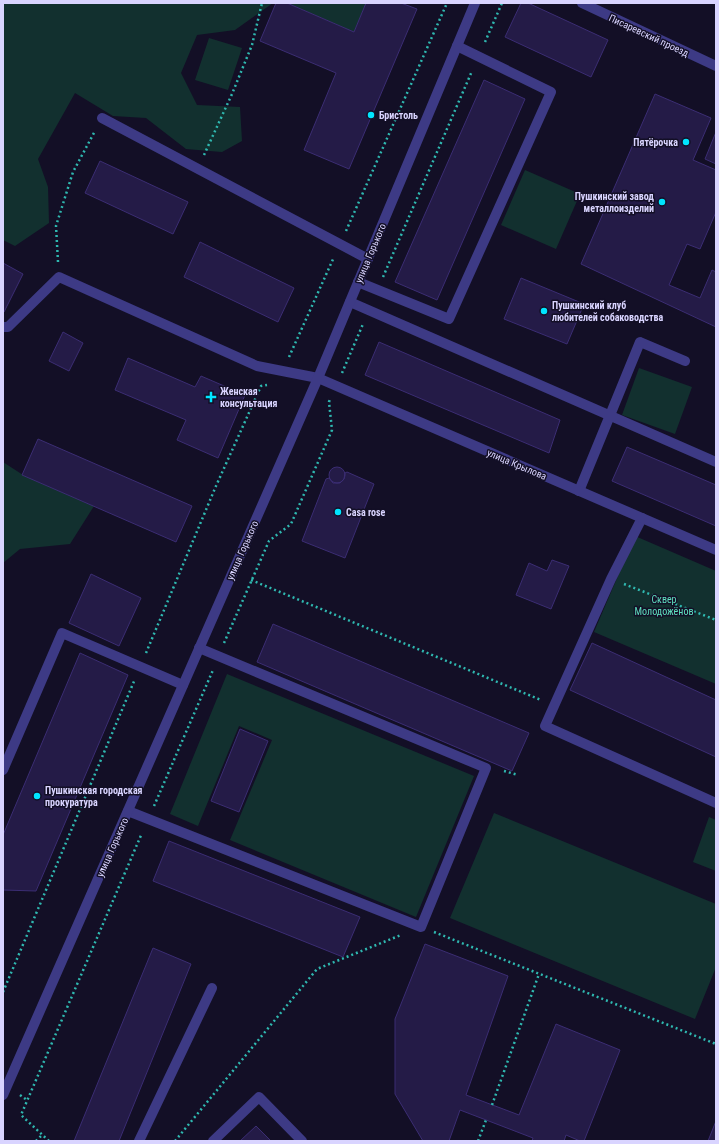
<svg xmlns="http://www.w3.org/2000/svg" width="719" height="1144" font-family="'Roboto Condensed',sans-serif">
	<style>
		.green { fill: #12302f }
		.building { fill: #241b47; stroke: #3b2d73 }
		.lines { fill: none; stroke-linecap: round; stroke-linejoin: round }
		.path { stroke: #2fb8b0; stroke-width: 2.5; stroke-dasharray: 2 3; stroke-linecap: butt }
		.service { stroke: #3d3a85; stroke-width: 10 }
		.minor { stroke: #3d3a85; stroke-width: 10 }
		.poi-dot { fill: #00e5ff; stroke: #130f26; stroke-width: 1.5 }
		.labels { text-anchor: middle; stroke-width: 3; stroke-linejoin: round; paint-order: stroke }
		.street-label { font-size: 10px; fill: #d9d4ff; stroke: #130f26 }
		.poi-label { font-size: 10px; font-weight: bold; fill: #d9d4ff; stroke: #130f26; text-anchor: start }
		.park-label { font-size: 10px; fill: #5fe0c0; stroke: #130f26 }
	</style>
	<rect width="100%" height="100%" fill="#130f26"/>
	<path class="green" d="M3,3H273L235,30L197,35L181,73L197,105L240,107L242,141L222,152L186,149L146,118L113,116L75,93L38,159L48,187L49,223L15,246L3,240Z
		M287,3H366L354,32Z
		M209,38L242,48L228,90L195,80Z
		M525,170L580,194L556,249L501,225Z
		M639,368L692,387L675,434L622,415Z
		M3,462L23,475L94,506L70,544L20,549L3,563Z
		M635,536L716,571V684L594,632Z
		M227,674L474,776L416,917L230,840L272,740L239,726L198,826L170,814Z
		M494,813L716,904V967L695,1019L450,918Z
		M709,817L716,820V871L693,862Z"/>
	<path class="building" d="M276,3H287L354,32L366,3H401L417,9L349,169L304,150L336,73L260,41Z
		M521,3H528L608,40L591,77L505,37Z
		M484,80L525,99L437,300L395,282Z
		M655,94L711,118L693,160L716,170V212L700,249L687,244L669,285L700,298L712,270L716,272V327L581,264Z
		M716,132V164L705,159Z
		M100,161L188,202L173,234L85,193Z
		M200,242L294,288L278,322L184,277Z
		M3,263L23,274L4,312H3Z
		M521,278L584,304L567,344L504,319Z
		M63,332L83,343L69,371L49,361Z
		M379,342L560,420L549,453L365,375Z
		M128,358L195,387L201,376L245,395L218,458L177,440L186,420L115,390Z
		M38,439L192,506L176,542L22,475Z
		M627,447L716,485V526L612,481Z
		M329 475a8 8 0 1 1 16 0a8 8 0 1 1-16 0Z
		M347,472L374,484L345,558L302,541L326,479L329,478L333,483H340L344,479L345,473Z
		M552,560L569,566L551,609L516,595L529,563L547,571Z
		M91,574L141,598L119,646L69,623Z
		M273,624L529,733L512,771L257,662Z
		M592,643L716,700V757L570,690Z
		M80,653L128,675L36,891L3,890V835Z
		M240,729L268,741L239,812L211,801Z
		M169,841L360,917L343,957L153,881Z
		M425,944L508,976L466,1095L519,1115L556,1024L620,1050L584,1141H580L566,1135L564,1141H532L533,1138L460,1110L449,1141H423L395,1094V1019Z
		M153,948L191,964L119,1141H74Z
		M716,1121V1141H708Z
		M256,1126L271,1141H240Z"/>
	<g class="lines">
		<path class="path" d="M485,42L502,3
			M204,155L232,94L252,45L262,3
			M346,231L447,3
			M58,262L56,226L73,172L95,131
			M383,277L472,71
			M289,357L334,257
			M342,373L363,324
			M251,580L541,700
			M624,584L716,620
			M224,643L269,541L291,524L332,430L329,402L330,399
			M146,653L216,486L261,386L267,385
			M504,771L518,775
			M154,806L213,670
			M434,932L716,1044
			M3,992L135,679
			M20,1095L27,1100
			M492,1105L539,974
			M36,1141L42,1135
			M49,1141L21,1115L142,833
			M175,1141L317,969L401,935
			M478,1141L486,1120"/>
		<path class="service" d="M102,118L368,259
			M358,282L449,319L551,92L457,46
			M350,302L716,462
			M3,327H8L59,277L257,366L318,378
			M579,491L640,342L685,361
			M642,518L611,579L545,726L716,803
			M3,770L62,633L183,685
			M128,811L421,927L486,768L199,648
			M139,1141L212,988
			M213,1141L259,1097L302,1141"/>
		<path class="minor" d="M582,3L716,66
			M318,378L716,550
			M3,1095L318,378L475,3"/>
	</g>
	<g class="poi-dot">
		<circle cx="371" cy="115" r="4"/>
		<circle cx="686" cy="142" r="4"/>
		<circle cx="662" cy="202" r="4"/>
		<circle cx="544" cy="311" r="4"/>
		<path d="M209 391h4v4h4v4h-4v4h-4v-4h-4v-4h4z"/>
		<circle cx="338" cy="512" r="4"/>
		<circle cx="37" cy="796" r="4"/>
	</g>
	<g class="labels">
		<g class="street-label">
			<text transform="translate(649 35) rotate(25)" y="4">Писаревский проезд</text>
			<text transform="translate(370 253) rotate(-67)" y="4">улица Горького</text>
			<text transform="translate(517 464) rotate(23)" y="4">улица Крылова</text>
			<text transform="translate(242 550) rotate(-66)" y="4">улица Горького</text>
			<text transform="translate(112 847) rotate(-66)" y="4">улица Горького</text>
		</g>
		<g class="poi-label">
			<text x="379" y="119">Бристоль</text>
			<text x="678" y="146" text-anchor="end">Пятёрочка</text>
			<text x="654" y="200" text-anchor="end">Пушкинский завод<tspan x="654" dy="12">металлоизделий</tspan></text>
			<text x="552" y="309">Пушкинский клуб<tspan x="552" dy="12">любителей собаководства</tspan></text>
			<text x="220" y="395">Женская<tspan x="220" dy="12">консультация</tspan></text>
			<text x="346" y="516">Casa rose</text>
			<text x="45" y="794">Пушкинская городская<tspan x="45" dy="12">прокуратура</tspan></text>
		</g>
		<g class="park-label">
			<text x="664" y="603">Сквер<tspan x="664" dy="12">Молодожёнов</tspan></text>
		</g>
	</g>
	<rect width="719" height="1144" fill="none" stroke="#d9d4ff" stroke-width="8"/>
</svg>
